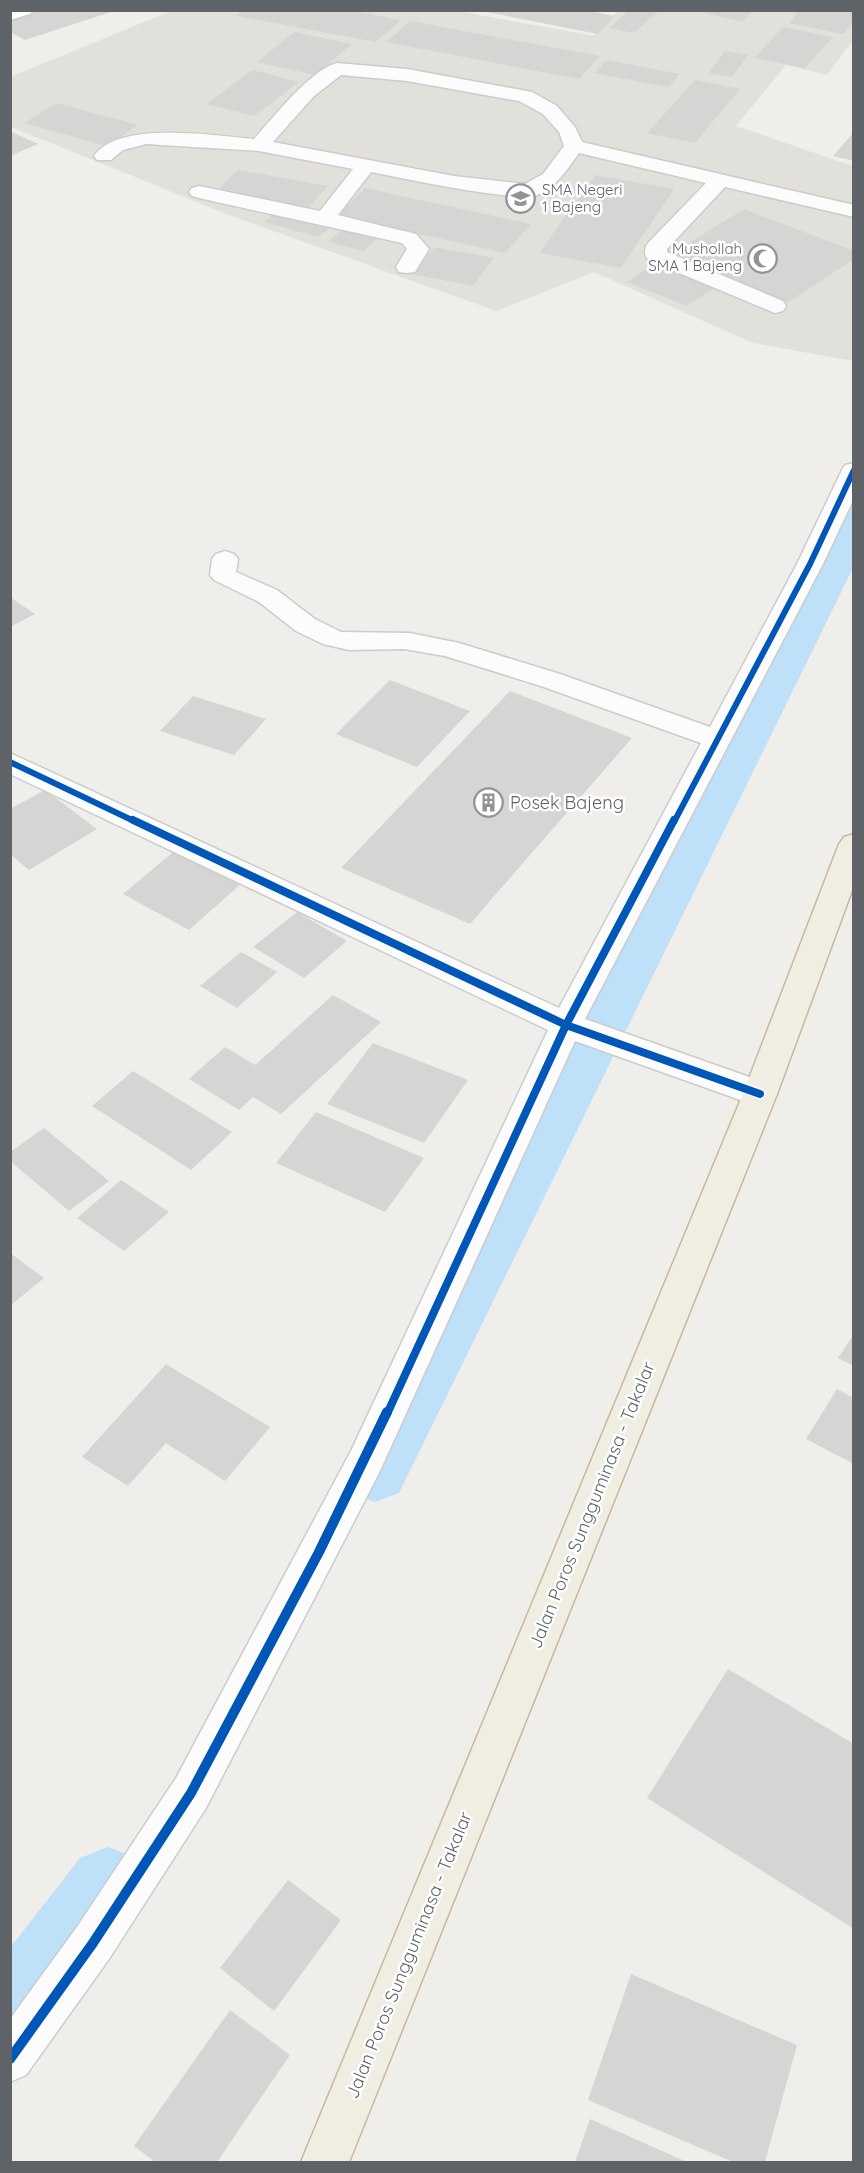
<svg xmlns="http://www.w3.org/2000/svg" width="864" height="2173" font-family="Quicksand,sans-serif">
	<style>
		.education { fill: #e2e0da }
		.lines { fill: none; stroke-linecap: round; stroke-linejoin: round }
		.canal { fill: #bfe0f9; fill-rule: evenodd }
		.building { fill: #d6d5d3 }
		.minor-casing { stroke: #cbcccc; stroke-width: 3 }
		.highway-casing { stroke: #c8b996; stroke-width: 3 }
		.minor { fill: #fdfcfc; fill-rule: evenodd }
		.highway { fill: #f0ede3; fill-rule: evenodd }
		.cycleway-far2-casing { stroke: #fff; stroke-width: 9 }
		.cycleway-far1-casing { stroke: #fff; stroke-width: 11 }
		.cycleway-casing { stroke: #fff; stroke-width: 14 }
		.cycleway-far2 { stroke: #0057b8; stroke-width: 6 }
		.cycleway-far1 { stroke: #0057b8; stroke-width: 8 }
		.cycleway { stroke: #0057b8; stroke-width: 10 }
		.labels { text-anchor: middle; stroke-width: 5; stroke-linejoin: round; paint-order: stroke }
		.far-poi-label { font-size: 15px; fill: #5f6368; stroke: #fff; text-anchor: start }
		.poi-label { font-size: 18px; fill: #5f6368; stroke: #fff; text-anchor: start }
		.street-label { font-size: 18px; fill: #5f6368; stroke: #fff }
	</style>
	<rect width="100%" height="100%" fill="#efeeea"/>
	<path class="education" d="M171,11H458L594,36L618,11H853V40L827,75L786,65L736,126L853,166V361L753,343L594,272L496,311L229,215L11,127L10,77Z"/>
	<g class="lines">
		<path class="canal" d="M854,507V566L399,1493L375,1502L351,1493L341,1472L351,1451L832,520L838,511Z
			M108,1847L136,1858L147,1886L136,1914L39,2044L10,2056V1948L80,1858Z"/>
	</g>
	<path class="building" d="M33,10H114V11L25,40L10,32V18Z
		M243,10H348L401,20L376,42L236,16Z
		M477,10H585L615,16L598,34Z
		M629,10H660L634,33L609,28Z
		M694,10H754L742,22Z
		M800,10H854V22L843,34L789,23Z
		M410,21L600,56L579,79L386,42Z
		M783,27L833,37L805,68L754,58Z
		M294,32L352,44L315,75L257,62Z
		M725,51L748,55L732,77L709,73Z
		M607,60L680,74L668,87L594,73Z
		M253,70L299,82L254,116L206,104Z
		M695,80L740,89L695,143L647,133Z
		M56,103L138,125L107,146L24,123Z
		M10,131L38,144L10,156Z
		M854,132V161L833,156Z
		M238,170L328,186L306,210L215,192Z
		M595,175L674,189L621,268L539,253Z
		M365,188L531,224L505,253L337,216Z
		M744,209L854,251V259L787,303L668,256Z
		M280,210L333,225L318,237L264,222Z
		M347,225L383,233L364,251L328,242Z
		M435,247L494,258L473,286L411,274Z
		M657,262L717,286L687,306L627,282Z
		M10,597L35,614L10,627Z
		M390,680L470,711L417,767L336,734Z
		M510,691L632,738L470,924L341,868Z
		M193,696L266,719L234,755L160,731Z
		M45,790L97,829L29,870L10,854V809Z
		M178,848L242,883L189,930L123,894Z
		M297,912L347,941L304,978L253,947Z
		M241,952L277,972L237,1008L200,986Z
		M333,995L381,1022L281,1114L253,1097L239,1110L189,1079L225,1047L255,1065Z
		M373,1043L468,1080L424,1143L327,1104Z
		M133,1071L232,1132L191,1170L92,1106Z
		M316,1112L424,1158L385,1212L276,1163Z
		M44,1128L109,1181L69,1211L10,1161V1152Z
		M121,1180L169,1212L124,1251L77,1218Z
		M10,1253L44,1278L10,1306Z
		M854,1334V1366L838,1358Z
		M166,1364L270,1427L225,1481L166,1443L128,1486L82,1457Z
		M837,1389L854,1398V1464L806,1439Z
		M728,1669L854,1744V1929L647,1798Z
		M288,1880L341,1920L274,2011L220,1968Z
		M631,1974L797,2045L765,2162H733L588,2100Z
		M230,2010L290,2055L217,2162H155L134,2146Z
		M590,2119L687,2162H575Z"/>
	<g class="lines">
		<defs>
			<path id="minor" d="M10,10H33L30,14L10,20Z
				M337,63L407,69L532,92L557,106L575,127L582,142L854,205V217L725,187L667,249V252L783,301L786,306L783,311L775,313L648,260C644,254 644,249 648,243L706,183L579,153C567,170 556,187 537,195C518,203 397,177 371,172L338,215L416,234L429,249L415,272L407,273L399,272L396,267L407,249L402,243L199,198L192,196L189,192L192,188L199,186L320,211L353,169L259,151L146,144L123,150L111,160H97L94,156C119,120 214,136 254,139C273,118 310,70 337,63ZM341,75L407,81L519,101L543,114L559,132L564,146L543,174L525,184L454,176L273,142L314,96Z
				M854,463V498L823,564L585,1019L772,1085L777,1094L772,1103L760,1107L575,1041L379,1473L206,1808L109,1959L26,2075L10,2082V2019L77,1927L176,1778L351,1451L548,1030L10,774V753L559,1008L701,743L541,686L445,656L404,649L349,650L323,644L296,631L259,602L214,580L210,575L212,559L216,554L225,551L234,554L238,559L236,572L277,590L315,619L341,632L410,633L459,643L560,674L710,727L797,564L842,470L845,465Z"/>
			<path id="highway" d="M854,834V885L777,1094L349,2162H301L743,1094L839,844L844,837Z"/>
		</defs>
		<use href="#minor" class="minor-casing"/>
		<use href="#highway" class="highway-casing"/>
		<use href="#minor" class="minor"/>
		<use href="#highway" class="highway"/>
		<defs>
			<path id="cycleway-far2" d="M10,762L136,822
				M674,822L810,564L854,470"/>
			<path id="cycleway-far1" d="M133,820L566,1025L760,1094
				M387,1414L566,1025L674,820"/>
			<path id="cycleway" d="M10,2059L93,1943L191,1793L319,1552L387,1412"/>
		</defs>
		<use href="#cycleway-far2" class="cycleway-far2-casing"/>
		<use href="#cycleway-far1" class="cycleway-far1-casing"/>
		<use href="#cycleway" class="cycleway-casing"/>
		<use href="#cycleway-far2" class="cycleway-far2"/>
		<use href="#cycleway-far1" class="cycleway-far1"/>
		<use href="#cycleway" class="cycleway"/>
	</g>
	<defs>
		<symbol id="school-ring" viewBox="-11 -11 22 22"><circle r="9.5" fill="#fff" stroke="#919496" stroke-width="1.5"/><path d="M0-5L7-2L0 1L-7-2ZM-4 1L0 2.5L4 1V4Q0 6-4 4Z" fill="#919496"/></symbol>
		<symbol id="mosque-ring" viewBox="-11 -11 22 22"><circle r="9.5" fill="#fff" stroke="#919496" stroke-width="1.5"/><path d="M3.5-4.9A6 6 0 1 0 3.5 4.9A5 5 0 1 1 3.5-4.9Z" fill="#919496"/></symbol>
		<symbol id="building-ring" viewBox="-11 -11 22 22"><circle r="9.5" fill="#fff" stroke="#919496" stroke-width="1.5"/><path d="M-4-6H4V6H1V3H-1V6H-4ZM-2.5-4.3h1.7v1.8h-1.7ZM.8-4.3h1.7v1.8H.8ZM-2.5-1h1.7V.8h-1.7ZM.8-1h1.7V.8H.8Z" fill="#919496"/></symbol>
	</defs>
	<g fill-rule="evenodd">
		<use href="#school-ring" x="504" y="182" width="33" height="33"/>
		<use href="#mosque-ring" x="746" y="242" width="33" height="33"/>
		<use href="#building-ring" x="472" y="786" width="33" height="33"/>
	</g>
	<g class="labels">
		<g class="far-poi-label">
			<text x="542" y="195">SMA Negeri<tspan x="542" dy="17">1 Bajeng</tspan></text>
			<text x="742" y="254" text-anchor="end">Mushollah<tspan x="742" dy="17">SMA 1 Bajeng</tspan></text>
		</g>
		<g class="poi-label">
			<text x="510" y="809">Posek Bajeng</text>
		</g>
		<g class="street-label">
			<text transform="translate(592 1505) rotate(-68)" y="6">Jalan Poros Sungguminasa - Takalar</text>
			<text transform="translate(409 1955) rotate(-68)" y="6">Jalan Poros Sungguminasa - Takalar</text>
		</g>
	</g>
	<rect width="864" height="2173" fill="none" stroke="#5f6368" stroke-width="24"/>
</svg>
